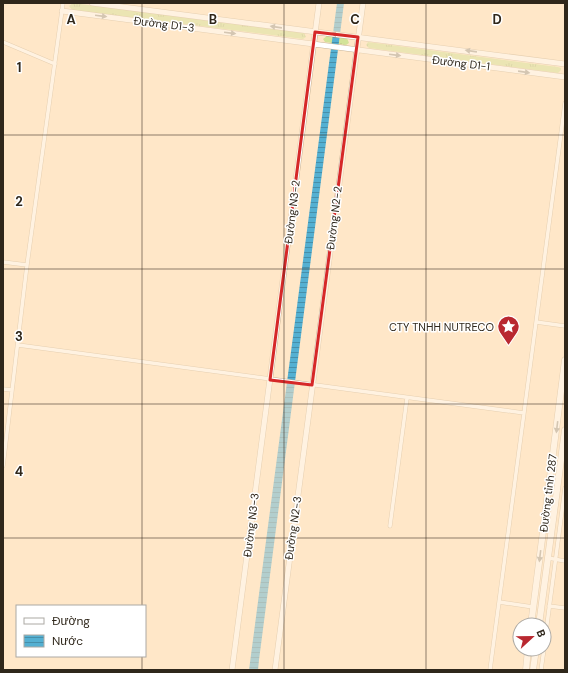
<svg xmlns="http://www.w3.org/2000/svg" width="568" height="673" font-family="'DM Sans',sans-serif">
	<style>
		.grass { fill: url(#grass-tufts) }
		.water { fill: url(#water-rules) }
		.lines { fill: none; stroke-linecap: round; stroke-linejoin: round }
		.street-casing { stroke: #c9b395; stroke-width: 4.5 }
		.secondary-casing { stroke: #c9b395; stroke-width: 6 }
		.primary-casing { stroke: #c9b395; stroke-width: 7 }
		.street { stroke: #fff; stroke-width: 3.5 }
		.secondary { stroke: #fff; stroke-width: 5 }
		.primary { stroke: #fff; stroke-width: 6 }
		.oneway { fill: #a19e98 }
		.marked { fill: none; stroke: #d62828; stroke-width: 3; stroke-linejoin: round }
		.grid { fill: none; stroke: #2f271b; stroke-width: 1; stroke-opacity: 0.55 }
		.labels { text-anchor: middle; stroke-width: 3; stroke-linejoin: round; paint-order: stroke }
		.street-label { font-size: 11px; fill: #2f271b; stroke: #fff }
		.poi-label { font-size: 11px; fill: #2f271b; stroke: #fff; text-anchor: end }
		.grid-label { font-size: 13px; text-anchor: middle; font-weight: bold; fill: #2f271b; stroke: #fff; stroke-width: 3; stroke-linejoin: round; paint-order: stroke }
	</style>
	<defs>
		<pattern id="grass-tufts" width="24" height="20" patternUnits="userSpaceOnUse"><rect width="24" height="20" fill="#d3e399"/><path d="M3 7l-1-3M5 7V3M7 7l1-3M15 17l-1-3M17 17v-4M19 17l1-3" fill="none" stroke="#b5c383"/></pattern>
		<pattern id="water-rules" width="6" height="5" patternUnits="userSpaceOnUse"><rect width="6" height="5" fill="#54b0d2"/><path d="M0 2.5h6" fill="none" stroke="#468faa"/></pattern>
	</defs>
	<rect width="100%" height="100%" fill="#ffe7c8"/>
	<path class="grass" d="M73,3L304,33L306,37L303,39L72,10L69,6Z
		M327,36L347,38L349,43L346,45L325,42L323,39Z
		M368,42L558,67L561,68V70L558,73L369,48L366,45Z"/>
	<path class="water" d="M337,3H344L259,660L258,670H249Z"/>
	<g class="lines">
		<defs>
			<path id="street" d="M3,42L55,64
				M3,262L27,265
				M536,322L565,326
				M18,345L524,413
				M3,389L12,390
				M3,466L27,265L63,3
				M390,526L407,398
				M548,558L565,561
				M499,602L533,607
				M549,606L565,608
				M544,647L565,488
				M490,670L565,103
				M541,670L544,649"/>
			<path id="secondary" d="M92,3L565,64
				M62,11L565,77
				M232,670L319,3
				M275,670L363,3"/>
			<path id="primary" d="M531,625L565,360
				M539,625L565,430
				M526,670L528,649
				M533,670L536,649"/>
		</defs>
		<use href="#street" class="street-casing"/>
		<use href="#secondary" class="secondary-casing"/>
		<use href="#primary" class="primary-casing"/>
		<use href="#street" class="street"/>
		<use href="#secondary" class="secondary"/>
		<use href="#primary" class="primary"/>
	</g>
	<defs><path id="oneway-solid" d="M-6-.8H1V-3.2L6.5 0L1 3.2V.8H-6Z"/></defs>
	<g class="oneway">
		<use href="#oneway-solid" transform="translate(101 16) rotate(7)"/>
		<use href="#oneway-solid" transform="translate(276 27) rotate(-172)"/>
		<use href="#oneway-solid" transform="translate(230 33) rotate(7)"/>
		<use href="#oneway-solid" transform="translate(337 34) rotate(-173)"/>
		<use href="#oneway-solid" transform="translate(471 51) rotate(-172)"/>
		<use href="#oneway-solid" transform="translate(395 55) rotate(7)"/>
		<use href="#oneway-solid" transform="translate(524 72) rotate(8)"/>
		<use href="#oneway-solid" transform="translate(557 427) rotate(97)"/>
		<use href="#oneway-solid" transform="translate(540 556) rotate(97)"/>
	</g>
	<path d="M0 0H568V673H0ZM315,32L358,37L312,385L270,380Z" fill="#ffe7c8" fill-opacity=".55" fill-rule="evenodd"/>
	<path class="marked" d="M315,32L358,37L312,385L270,380Z"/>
	<path class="grid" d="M142,3V606M284,3V670M426,3V670M3,135H565M3,269H565M3,404H565M3,538H565M142,656V670"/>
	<defs>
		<symbol id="sight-pin" viewBox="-11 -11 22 30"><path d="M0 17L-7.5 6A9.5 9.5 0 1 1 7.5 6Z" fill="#b92830" stroke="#fff"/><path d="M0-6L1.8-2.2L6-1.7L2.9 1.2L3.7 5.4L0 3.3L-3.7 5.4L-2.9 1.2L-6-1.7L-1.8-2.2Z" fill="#fff"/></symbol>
	</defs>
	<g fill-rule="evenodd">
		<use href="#sight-pin" x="496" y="314" width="25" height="34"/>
	</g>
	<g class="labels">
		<g class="street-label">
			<text transform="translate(164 24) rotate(7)" y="4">Đường D1-3</text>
			<text transform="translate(461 63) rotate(7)" y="4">Đường D1-1</text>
			<text transform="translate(292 212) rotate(-83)" y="4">Đường N3-2</text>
			<text transform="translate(334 218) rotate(-83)" y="4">Đường N2-2</text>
			<text transform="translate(548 493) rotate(-83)" y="4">Đường tỉnh 287</text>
			<text transform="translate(251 525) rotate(-83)" y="4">Đường N3-3</text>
			<text transform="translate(293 528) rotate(-82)" y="4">Đường N2-3</text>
		</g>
		<g class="poi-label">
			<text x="494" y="331">CTY TNHH NUTRECO</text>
		</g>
	</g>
	<g class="grid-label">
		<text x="71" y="24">A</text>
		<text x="213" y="24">B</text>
		<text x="355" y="24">C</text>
		<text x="497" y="24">D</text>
		<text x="19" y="72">1</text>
		<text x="19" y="206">2</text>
		<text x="19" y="341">3</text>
		<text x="19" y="476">4</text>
	</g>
	<rect width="568" height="673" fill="none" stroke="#2f271b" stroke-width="8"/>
	<rect x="16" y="605" width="130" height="52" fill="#ffffff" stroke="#aca9a4"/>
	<rect x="24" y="618" width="20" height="6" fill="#ffffff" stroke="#aca9a4"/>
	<text x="52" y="625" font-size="12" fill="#2f271b">Đường</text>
	<rect x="24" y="635" width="20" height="12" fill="url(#water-rules)" stroke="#aca9a4"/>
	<text x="52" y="645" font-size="12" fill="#2f271b">Nước</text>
	<g transform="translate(532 637) rotate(68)"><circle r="19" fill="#ffffff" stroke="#aca9a4"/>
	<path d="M0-3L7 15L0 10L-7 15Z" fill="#b92830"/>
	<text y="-6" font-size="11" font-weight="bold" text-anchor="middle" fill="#2f271b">B</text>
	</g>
</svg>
